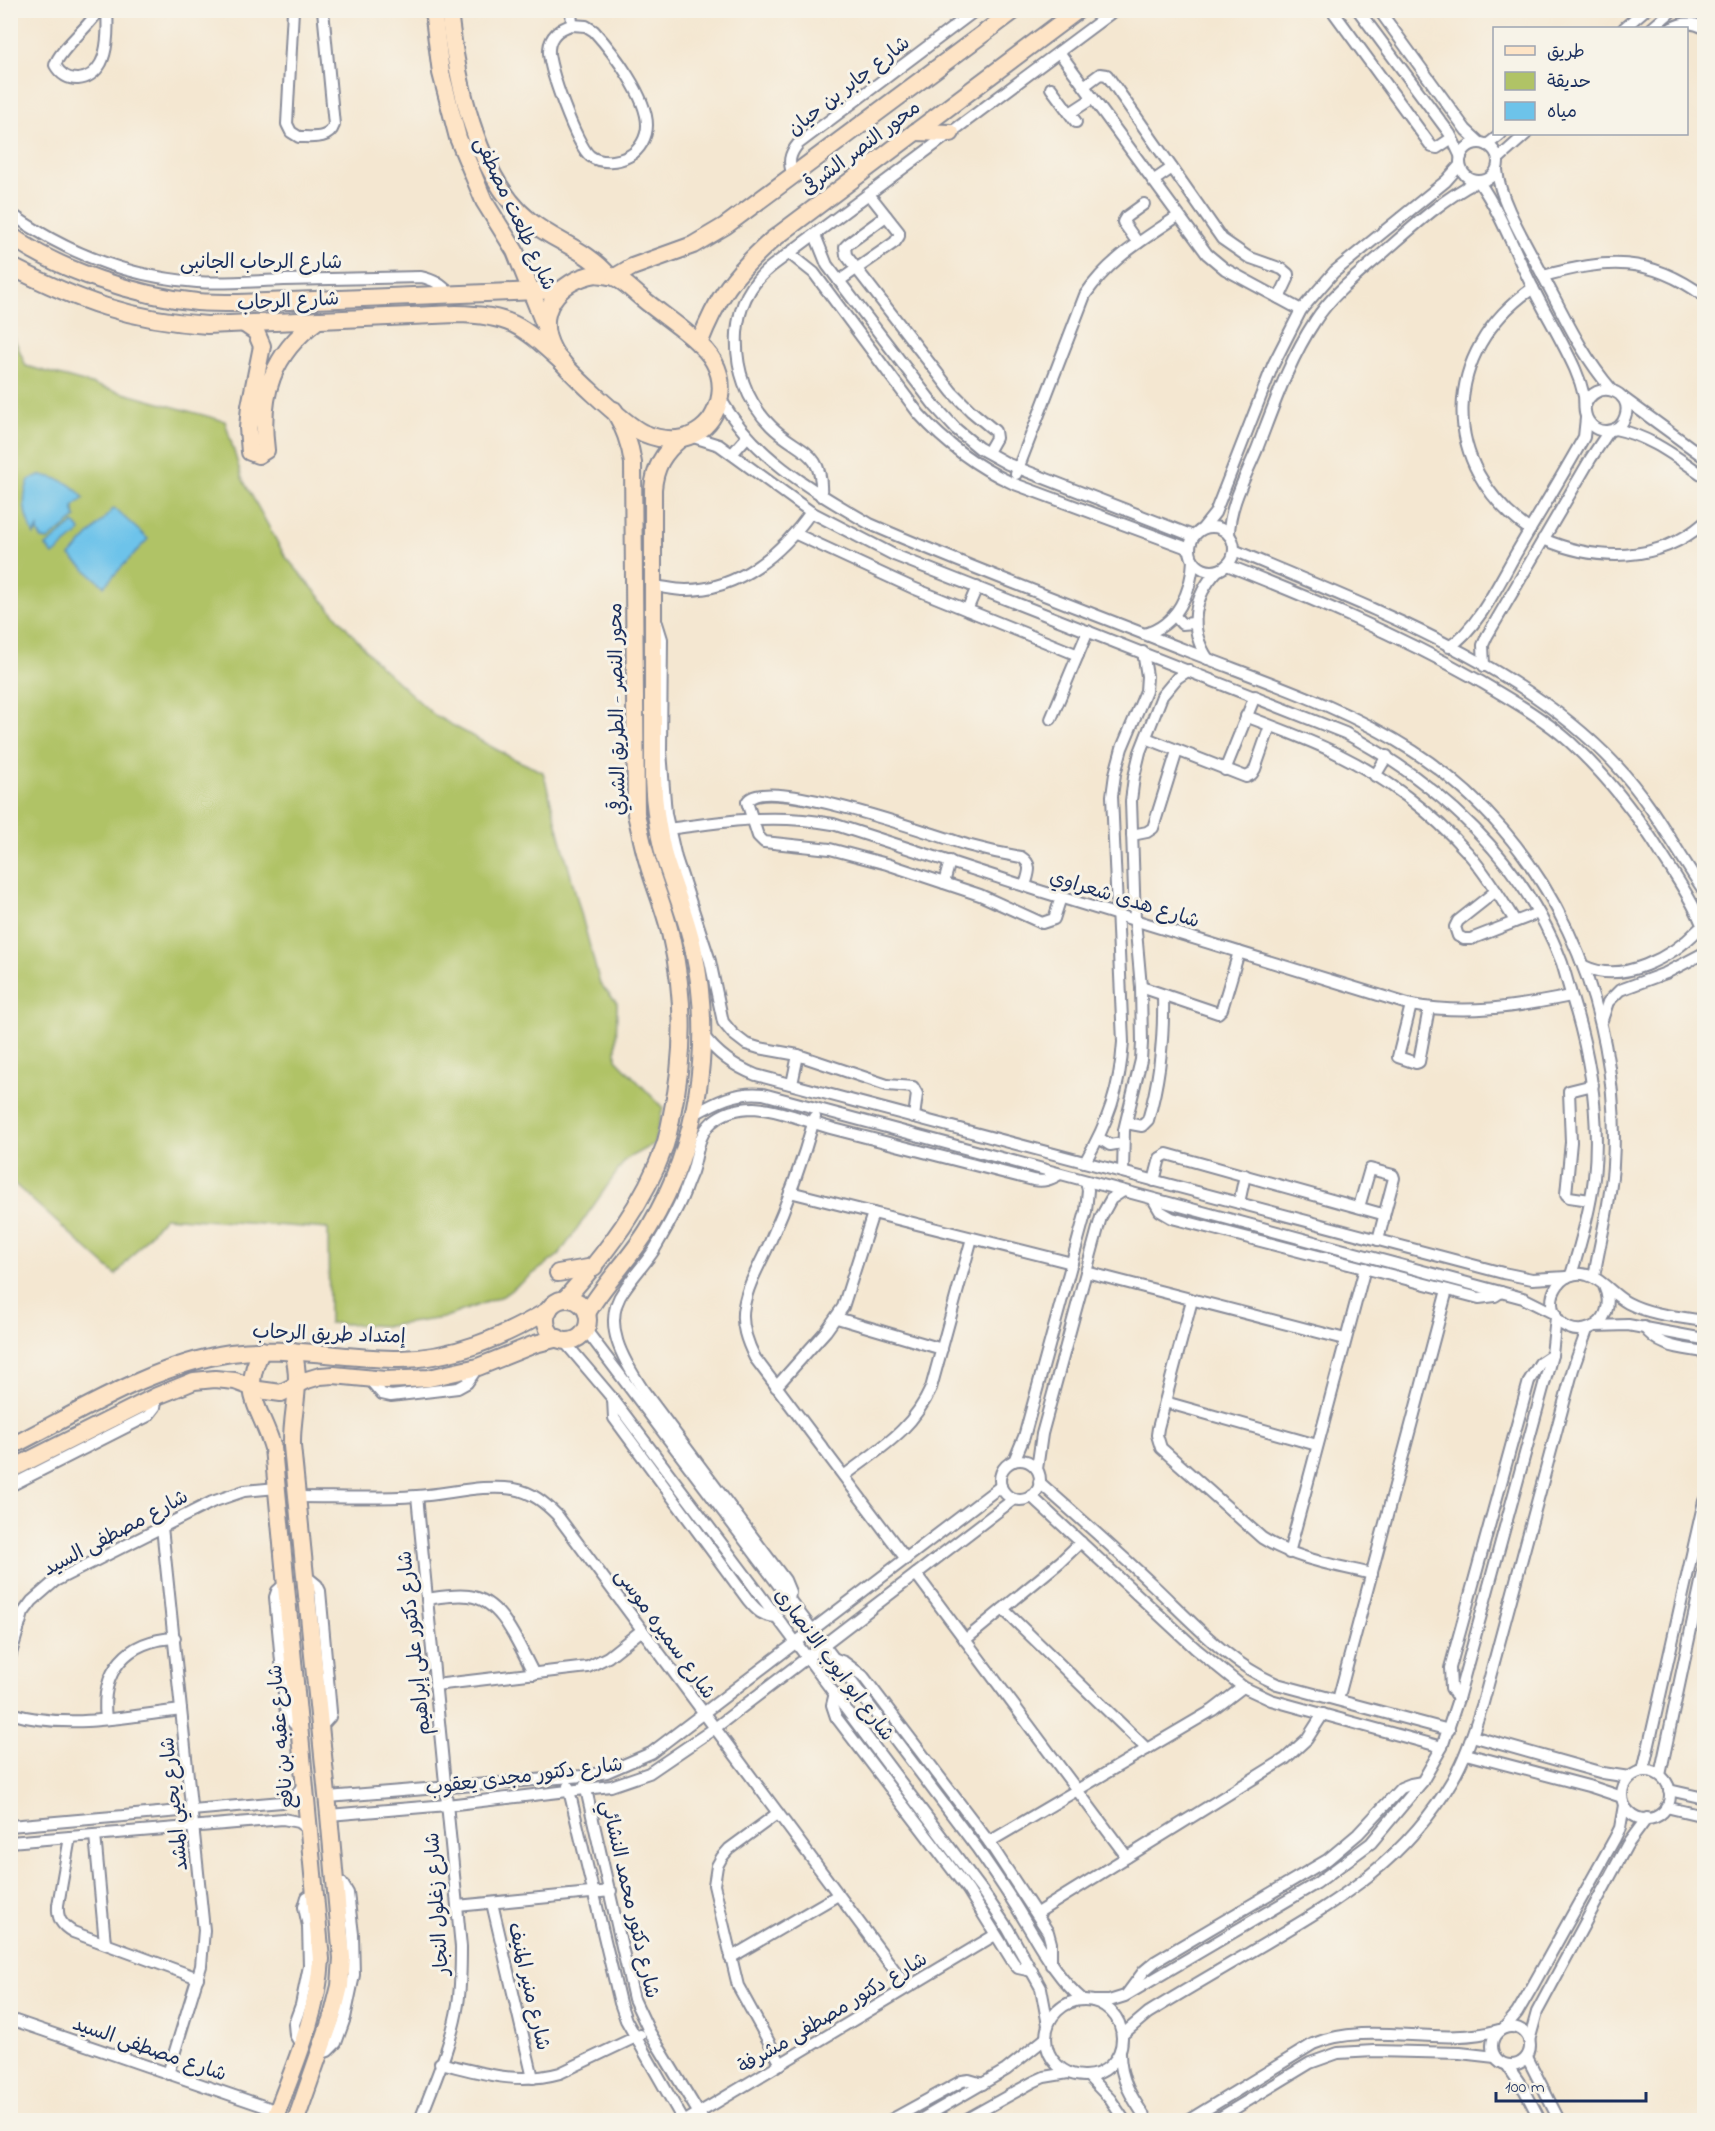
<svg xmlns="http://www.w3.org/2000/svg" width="1715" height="2131" viewBox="0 0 1715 2131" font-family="'Indie Flower','Playpen Sans Arabic',sans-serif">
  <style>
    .green { fill: #b0c366; stroke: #667962; stroke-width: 1.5 }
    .water { fill: #6dc3ea; stroke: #4479a4; stroke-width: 1.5 }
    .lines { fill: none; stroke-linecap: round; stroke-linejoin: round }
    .street-casing { stroke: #888b98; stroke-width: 14 }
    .secondary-casing { stroke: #888b98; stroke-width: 20 }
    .street { stroke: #fff; stroke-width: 10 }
    .secondary { stroke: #fee4c6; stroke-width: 16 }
    .labels { text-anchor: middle; stroke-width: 6; stroke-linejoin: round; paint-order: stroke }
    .street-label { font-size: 20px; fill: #1b2f5e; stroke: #f7f3e8 }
  </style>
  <rect width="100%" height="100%" fill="#f7f3e8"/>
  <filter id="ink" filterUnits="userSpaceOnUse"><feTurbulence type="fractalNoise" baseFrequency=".0167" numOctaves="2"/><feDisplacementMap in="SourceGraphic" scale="12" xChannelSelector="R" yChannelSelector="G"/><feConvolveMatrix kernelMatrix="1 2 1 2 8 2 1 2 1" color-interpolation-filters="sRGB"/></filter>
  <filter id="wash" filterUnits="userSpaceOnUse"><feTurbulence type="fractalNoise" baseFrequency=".008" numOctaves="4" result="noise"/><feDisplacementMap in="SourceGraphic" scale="24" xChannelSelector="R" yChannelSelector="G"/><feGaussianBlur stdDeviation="1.35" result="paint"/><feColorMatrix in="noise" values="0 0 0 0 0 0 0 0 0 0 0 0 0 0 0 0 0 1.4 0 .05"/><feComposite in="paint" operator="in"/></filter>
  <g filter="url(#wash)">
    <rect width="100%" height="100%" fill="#f4e7d1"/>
    <!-- green -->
    <polygon class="green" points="10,328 26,366 225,421 242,478 285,556 377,663 434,715 510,757 543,772 600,984 617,1003 616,1059 663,1108 654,1144 626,1159 559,1255 503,1296 443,1318 388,1326 329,1323 328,1229 164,1217 116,1275 11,1181"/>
    <!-- water -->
    <g class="water">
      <path d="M 39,475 C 60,478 70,482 84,498 L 73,507 L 76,518 L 48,540 L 42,539 L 38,533 L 38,528 L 34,535 C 24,516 21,500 29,480 Z"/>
      <polygon points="114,508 148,539 104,586 70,556"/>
      <polygon points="74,523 81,531 53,555 46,546"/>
    </g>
  </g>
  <g filter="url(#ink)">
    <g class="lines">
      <defs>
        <g id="street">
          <path d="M 99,10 C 88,28 60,49 55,65 C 66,85 90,83 101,63 C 108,49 108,26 107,10"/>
          <path d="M 293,10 L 287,124 L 291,132 L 299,137 C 312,137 329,140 334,125 L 323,10"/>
          <polyline points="571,10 572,25"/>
          <polyline points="1332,10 1432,147 1437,148 1452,138"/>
          <polyline points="1358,10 1450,134 1461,157"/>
          <polyline points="1379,10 1466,130 1480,143"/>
          <path d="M 572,25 L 586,26 L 594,31 C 613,52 647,97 647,125 C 647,137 640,150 629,156 C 618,162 601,164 590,156 C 577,146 547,65 549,49 C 550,36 560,28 572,25 Z"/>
          <polyline points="1624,28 1645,10"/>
          <polyline points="1652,28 1673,10"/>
          <path d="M 1672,28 C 1683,22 1694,22 1704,28"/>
          <polyline points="1059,52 1207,254 1225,269 1301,310"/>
          <polyline points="1084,86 1100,74 1107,75 1222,239 1248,257 1282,269 1288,274 1288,279 1279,298"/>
          <polyline points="1051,88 1076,122"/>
          <polyline points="1070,113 1093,98"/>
          <circle cx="1479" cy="162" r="19"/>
          <polyline points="1487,145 1501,134"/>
          <polyline points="1498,159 1526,134"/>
          <path d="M 1497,170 C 1500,203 1528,246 1543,276 C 1565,317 1581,354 1612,390"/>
          <path d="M 793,176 C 788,162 789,155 798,144 L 976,10"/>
          <polyline points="1153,181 1172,168"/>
          <path d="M 1479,182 C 1500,212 1514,250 1531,284 C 1545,313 1562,340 1575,369 C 1579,378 1582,387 1584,396 C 1585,404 1583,415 1589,422 C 1598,436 1620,433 1625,417 C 1635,391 1595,377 1585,406"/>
          <path d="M 10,213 C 66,253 128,277 197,282 C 225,284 255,281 284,280 C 329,279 375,278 421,277 C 434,280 441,284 450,294"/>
          <polyline points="886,216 848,244 845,247 846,255 952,392 971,411 995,431 996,438 988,452"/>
          <polyline points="815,235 827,265 934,405 956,429 979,448 1008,464 1193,536"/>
          <polyline points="1138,243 1123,222 1126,217 1144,204"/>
          <path d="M 789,253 L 814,273 L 919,414 C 946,444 975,466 1012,483 L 1190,549"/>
          <path d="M 1543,276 C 1607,259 1648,255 1704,296"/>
          <polyline points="839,281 895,242 899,236 899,232 869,194"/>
          <polyline points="1622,397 1704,457"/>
          <path d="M 720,398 C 754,458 812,490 870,524 C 973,569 1079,608 1185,650 C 1261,680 1343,706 1413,751 C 1550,839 1623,1005 1613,1165 C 1611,1201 1600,1241 1594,1277"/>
          <path d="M 1615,429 C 1650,436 1676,457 1704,476"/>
          <path d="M 690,436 L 719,445 L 811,512 L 894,555 L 1345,733 C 1439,783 1524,861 1562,963 C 1567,979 1571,995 1576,1011 C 1592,1066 1600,1121 1594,1178 C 1590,1211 1581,1243 1571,1275"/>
          <polyline points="732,454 747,437"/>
          <path d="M 1016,474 L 1085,295 C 1110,258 1142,241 1178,216"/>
          <path d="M 821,496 C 824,449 798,453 771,426 C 746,401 735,368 737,333 C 739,305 750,283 772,266 L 1115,10"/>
          <circle cx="1212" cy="549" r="22"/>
          <polyline points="1203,528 1215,513 1273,365 1301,310 1334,272 1446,181 1460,165"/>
          <path d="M 1530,530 C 1438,466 1441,351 1533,288"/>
          <polyline points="796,534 913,588 1078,655"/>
          <path d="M 1229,535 C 1229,506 1246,476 1257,449 C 1274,405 1289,360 1315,321 C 1332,294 1359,274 1382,254 C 1412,228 1441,200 1476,182"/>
          <path d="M 1543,539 C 1597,562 1658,563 1704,523"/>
          <path d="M 1234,550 C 1362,605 1519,661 1616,765 C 1651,802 1676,850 1704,891"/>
          <path d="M 1227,565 C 1313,599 1396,634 1476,679 C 1508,698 1542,717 1570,742 C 1607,776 1636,813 1662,855 C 1676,877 1691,898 1701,922"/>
          <path d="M 654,586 C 664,587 675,590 686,590 C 739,590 782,553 811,512"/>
          <polyline points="967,610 977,587"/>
          <polyline points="1174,615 1182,624 1194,623"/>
          <polyline points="657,623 662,639 661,751 666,814 676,858 710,961 723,1022 733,1034 746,1044 759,1048 798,1055 887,1085 913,1087 917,1094 914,1117"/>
          <path d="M 1144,634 C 1177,626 1192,591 1193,560"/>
          <path d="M 1449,647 C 1478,629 1501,579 1518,550 C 1540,512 1563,475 1584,437 L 1586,418"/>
          <path d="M 1208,659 C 1188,629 1193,597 1217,571"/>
          <polyline points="1484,666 1483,645 1487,636 1591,458 1609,431"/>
          <path d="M 1246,716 C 1276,728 1308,739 1336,753 C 1385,777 1432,812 1468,853 C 1486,874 1501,898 1515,921"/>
          <polyline points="1051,719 1088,631"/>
          <polyline points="1146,738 1246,777 1252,774 1255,769 1270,726"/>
          <polyline points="1225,770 1255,696"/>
          <polyline points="1375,776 1387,756"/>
          <path d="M 668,829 C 728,821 772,813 833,824 L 1040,891 L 1411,1005 C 1466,1015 1517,1007 1571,996"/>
          <polyline points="1132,835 1147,832 1153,828 1177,751"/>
          <polyline points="944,883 950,861"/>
          <path d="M 1025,886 C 1028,874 1034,865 1021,857 C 1003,854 985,850 967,845 C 938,836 762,773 747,802 L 758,836 L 764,842 L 830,849 L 887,864 L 980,895 L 1042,923 L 1054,919 L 1061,897"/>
          <polyline points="1496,891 1458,921 1455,927 1458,936 1464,939 1471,939 1538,913"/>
          <path d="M 1584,966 C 1622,985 1672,957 1699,929"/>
          <polyline points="1141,987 1218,1013 1222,1009 1239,952"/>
          <polyline points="1411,1005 1398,1057 1416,1063 1419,1062 1429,1008"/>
          <polyline points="1602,1020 1608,1002 1620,990 1666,973 1704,953"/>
          <path d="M 703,1035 C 717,1054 733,1066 756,1075 L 1503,1273 L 1532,1279 L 1567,1277"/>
          <polyline points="792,1084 798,1055"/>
          <path d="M 693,1115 C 716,1102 736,1091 763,1094 L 1523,1298 L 1555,1314"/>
          <path d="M 815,1117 C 803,1159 788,1202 770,1242 C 761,1263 748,1283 744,1306 C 740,1324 747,1342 755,1358 L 906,1559"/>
          <path d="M 1126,1123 L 1142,1126 L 1148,1120 C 1160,1079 1164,1038 1163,995"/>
          <polyline points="1099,1138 1110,1145 1122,1143"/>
          <path d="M 1085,1162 C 1108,1122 1120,1089 1123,1042 L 1112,796 L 1115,774 L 1122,748 L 1146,691 L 1147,676 L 1143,652"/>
          <polyline points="1123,1172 1124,1130 1141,1060 1142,1043 1141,987 1135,920 1131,801 1134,777 1140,752 1162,696 1177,678 1189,670"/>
          <polyline points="1154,1181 1160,1158 1167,1154 1382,1214 1384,1217 1378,1240"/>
          <polyline points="790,1192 1072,1263"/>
          <polyline points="1153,1199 1160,1211 1172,1218 1479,1298 1495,1296 1501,1292"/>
          <polyline points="1590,1200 1569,1197 1566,1194 1571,1142 1569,1091 1593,1085"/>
          <polyline points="1239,1203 1245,1175"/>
          <polyline points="1359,1207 1370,1169 1393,1175 1394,1178 1384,1216"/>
          <polyline points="1086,1272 1345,1339"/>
          <path d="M 1604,1286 C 1623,1328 1565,1348 1553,1310 C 1551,1303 1552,1294 1556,1288 C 1562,1277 1575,1271 1587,1275 C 1601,1278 1614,1296 1628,1303 C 1651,1315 1680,1317 1704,1321"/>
          <path d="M 1192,1300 L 1158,1428 L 1157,1435 L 1161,1448 L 1262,1538 C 1295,1559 1334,1565 1372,1574"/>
          <polyline points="837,1318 942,1349"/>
          <polyline points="1595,1326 1628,1325 1704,1339"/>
          <path d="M 1644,1327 C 1659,1348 1682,1348 1704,1352"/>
          <path d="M 586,1330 L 977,1848 C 993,1871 1009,1894 1023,1918 C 1041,1947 1056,1977 1083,2000"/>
          <polyline points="563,1340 613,1399 981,1889 1008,1929 1041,1988 1048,2025"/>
          <polyline points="369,1379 382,1394 391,1396 458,1388 467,1383 478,1367"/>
          <polyline points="776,1387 826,1331 843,1307 873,1213"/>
          <path d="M 613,1399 L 614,1418 L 748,1600 C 757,1611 762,1616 777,1617"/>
          <polyline points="1165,1402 1317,1445"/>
          <circle cx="1020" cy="1480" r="20"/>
          <polyline points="1014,1461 1024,1437 1086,1211 1088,1190 1086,1181"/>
          <polyline points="1037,1469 1042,1434 1101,1217 1111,1199 1123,1191"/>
          <path d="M 844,1476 C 880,1448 912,1431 931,1388 L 972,1238"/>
          <path d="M 1039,1482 C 1077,1516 1115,1549 1152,1584 C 1190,1620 1228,1663 1277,1684 L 1449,1730"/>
          <polyline points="10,1486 148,1416 155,1407 157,1396"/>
          <path d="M 417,1496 L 461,1947 C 461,1966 461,1985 458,2004 C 452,2043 434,2083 420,2120"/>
          <polyline points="1031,1496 1196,1649 1243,1687 1271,1700 1442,1747"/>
          <path d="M 297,1497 C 337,1497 378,1499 417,1496 C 449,1494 483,1484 514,1489 C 532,1492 545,1503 557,1515 L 907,1987"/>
          <polyline points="162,1527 204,1930 201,1966 168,2074"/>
          <polyline points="1289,1553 1365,1268"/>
          <polyline points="916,1574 1127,1857"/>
          <polyline points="306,1576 317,1585 320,1591 331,1712 330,1717 320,1728"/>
          <polyline points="287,1582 277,1591 275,1597 286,1715 294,1724 300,1724"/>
          <path d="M 427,1599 C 440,1597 455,1594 469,1596 C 503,1600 519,1647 534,1674"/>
          <path d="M 789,1600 L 790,1592 L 785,1580 L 643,1390 C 624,1361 600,1323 624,1290 C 633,1276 645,1264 654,1250 C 665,1231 676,1213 684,1193 C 686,1186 689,1179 692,1172 C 698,1154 697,1136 712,1122 C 724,1112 739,1108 754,1108 C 781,1110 808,1122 834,1129 C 900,1146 966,1163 1033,1180 C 1044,1182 1050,1180 1060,1174"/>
          <polyline points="1003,1609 1147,1749"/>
          <polyline points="965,1640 1060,1562 1081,1542"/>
          <polyline points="10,1657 23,1613 32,1601 55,1581 212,1502 244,1491 277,1488"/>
          <polyline points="833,1658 844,1662 863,1676 989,1842 1048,1932 1051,1943 1051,1965"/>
          <polyline points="435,1685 588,1667 608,1657 642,1630"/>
          <polyline points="835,1693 832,1705 836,1717 968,1890 1013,1962 1018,1968 1032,1971"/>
          <polyline points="1458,1699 1451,1688 1450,1668 1529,1381 1540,1363 1552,1355"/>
          <polyline points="1338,1700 1447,1290"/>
          <path d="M 10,1713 C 66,1730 124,1717 181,1710"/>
          <path d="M 106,1719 C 100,1671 127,1640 175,1638"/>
          <polyline points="1472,1736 1603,1773 1629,1777"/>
          <polyline points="1466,1754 1592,1787 1622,1797"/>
          <polyline points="1643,1771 1704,1501"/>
          <circle cx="1646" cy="1795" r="24"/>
          <polyline points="1660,1775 1704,1568"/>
          <polyline points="585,1785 634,1999 649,2031 703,2120"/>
          <polyline points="568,1786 620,2003 626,2020 683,2120"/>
          <polyline points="1669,1790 1704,1798"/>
          <polyline points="328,1797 583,1776 607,1772 651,1753 1001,1486"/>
          <polyline points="1666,1807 1704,1816"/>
          <polyline points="778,1813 729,1849 722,1857 717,1866 714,1885 738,1986 781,2064"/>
          <polyline points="329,1815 447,1805 611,1786 649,1773 715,1728 1014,1499"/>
          <polyline points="10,1826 282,1802 296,1795 305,1782"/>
          <polyline points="95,1835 105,1943"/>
          <path d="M 70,1837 L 58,1905 C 57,1918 61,1925 73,1932 L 198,1978"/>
          <polyline points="10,1842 283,1819 298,1822 310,1831"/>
          <polyline points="989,1842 1213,1710 1243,1687"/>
          <polyline points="492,1903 533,2078"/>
          <polyline points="457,1906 611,1891"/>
          <polyline points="1037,1913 1285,1759 1307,1739 1323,1714"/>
          <polyline points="730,1958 838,1895"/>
          <polyline points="1127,1994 1144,1971 1156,1961 1327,1860 1358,1834 1401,1788 1411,1784 1422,1782"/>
          <circle cx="1084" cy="2038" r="38"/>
          <polyline points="1093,2001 1109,2001 1125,1996 1317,1883 1371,1843 1422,1782 1442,1747 1458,1699 1552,1355 1556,1317"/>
          <polyline points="10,2019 278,2111"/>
          <circle cx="1511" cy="2046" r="19"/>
          <polyline points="1504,2028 1517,2013 1531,1989 1615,1838 1620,1828 1624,1805"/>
          <path d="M 1122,2035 L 1148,2013 C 1187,1989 1227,1966 1266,1943 C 1342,1898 1407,1859 1453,1779 C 1467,1755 1474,1729 1483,1703 L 1573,1369 L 1587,1330"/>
          <polyline points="1529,2041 1537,2012 1627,1845 1647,1818"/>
          <polyline points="301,2045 295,2035 294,2024 301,2005 309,1966 308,1926 304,1907 307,1897 316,1893"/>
          <path d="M 1120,2053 C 1120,2080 1132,2098 1147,2120"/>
          <polyline points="319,2054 328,2051 336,2043 345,2018 354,1975 353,1934 348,1893 342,1883 335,1881"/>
          <polyline points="1527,2057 1559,2120"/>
          <path d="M 440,2063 C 482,2073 517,2085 560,2073 L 640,2035"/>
          <polyline points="1507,2065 1525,2091 1540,2120"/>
          <polyline points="1088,2076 1110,2099 1124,2120"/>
          <polyline points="687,2120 995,1935"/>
          <polyline points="891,2120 962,2081 969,2080 983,2084"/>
          <polyline points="920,2120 1006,2070 1046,2038"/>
          <polyline points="965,2120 1033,2082 1044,2077 1068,2073"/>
          <path d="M 1189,2120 L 1313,2044 C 1371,2020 1439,2048 1499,2030"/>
          <polyline points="1216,2120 1310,2063 1338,2053 1374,2051 1460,2053 1495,2057"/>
        </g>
        <g id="secondary">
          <polyline points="433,10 441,73 458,138 484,201 515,251 545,326"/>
          <path d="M 449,10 C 456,76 476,178 530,221 C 555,242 588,250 609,276"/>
          <polyline points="915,132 951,133"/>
          <path d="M 10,235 C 58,271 139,296 197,302 C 211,303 225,303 239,303 L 561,290"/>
          <path d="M 10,266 C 79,301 130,320 207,325 L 456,314 C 512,315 522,326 563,363"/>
          <path d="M 596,274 C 602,275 608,275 614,277 C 624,281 634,292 643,299 C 662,315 703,341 714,362 C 723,378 723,397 714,414 C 708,426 696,435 683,438 C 670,441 655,438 643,433 C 626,425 561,366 553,350 C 533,313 558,280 596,274 Z"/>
          <polyline points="615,277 632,267 693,245 725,226 1015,10"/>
          <path d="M 243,323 L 256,332 L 262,346 L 250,406 L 248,428 L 250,452 L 258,455 L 266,450 C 259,395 272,354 318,320"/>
          <path d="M 699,344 C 717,297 734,274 772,240 L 1078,10"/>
          <polyline points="558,1273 594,1267"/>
          <path d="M 566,1298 C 606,1253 644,1204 665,1145 C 668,1136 670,1124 672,1114 C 685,1055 685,996 671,937 C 666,912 655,888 648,863 C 643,847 640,830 636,814 L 633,463 C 630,443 624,427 614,410"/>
          <circle cx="567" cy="1320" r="21"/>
          <path d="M 587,1313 C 605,1282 631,1258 649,1228 C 699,1144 714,1042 693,947 C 686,915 673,886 664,856 C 658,831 654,805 653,779 L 653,489 C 655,467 663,453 680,439"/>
          <path d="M 262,1350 C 239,1394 261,1407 273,1448 L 321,1959 C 318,2014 293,2069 274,2120"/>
          <path d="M 293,1351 C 303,1387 291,1411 292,1446 L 329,1815 L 342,1958 L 340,1986 L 333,2014 L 296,2120"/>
          <path d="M 10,1447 C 79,1412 155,1364 231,1353 C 266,1348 301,1352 336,1355 C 357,1357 378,1359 399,1359 C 453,1359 503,1337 549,1310"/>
          <polyline points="10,1470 157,1396 194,1381 215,1379 235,1381 259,1390 281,1393 307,1380 320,1376 334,1375 385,1380 429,1378 478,1367 535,1344 558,1338"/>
        </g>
      </defs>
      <!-- street casing -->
      <use href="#street" class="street-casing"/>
      <!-- secondary casing -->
      <use href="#secondary" class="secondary-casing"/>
      <!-- street -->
      <use href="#street" class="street"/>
      <!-- secondary -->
      <use href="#secondary" class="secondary"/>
    </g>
  </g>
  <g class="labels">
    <!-- street labels -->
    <g class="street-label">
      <text transform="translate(848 85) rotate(-38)" y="7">شارع جابر بن حيان</text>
      <text transform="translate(860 147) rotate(-37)" y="7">محور النصر الشرقى</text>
      <text transform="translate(516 213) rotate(65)" y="7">شارع طلعت مصطفى</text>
      <text x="261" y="268">شارع الرحاب الجانبى</text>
      <text transform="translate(288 300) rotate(-3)" y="7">شارع الرحاب</text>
      <text transform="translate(616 709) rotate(-91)" y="7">محور النصر - الطريق الشرقي</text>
      <text transform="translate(1125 898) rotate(17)" y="7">شارع هدى شعراوي</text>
      <text transform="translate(329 1333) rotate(2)" y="7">إمتداد طريق الرحاب</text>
      <text transform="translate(115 1532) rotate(-28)" y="7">شارع مصطفى السيد</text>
      <text transform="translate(666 1633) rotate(54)" y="7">شارع سميره موسى</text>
      <text transform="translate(413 1643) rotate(-96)" y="7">شارع دكتور على إبراهيم</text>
      <text transform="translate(835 1664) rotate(53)" y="7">شارع ابو ايوب الانصارى</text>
      <text transform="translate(280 1737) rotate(-95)" y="7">شارع عقبه بن نافع</text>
      <text transform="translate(524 1775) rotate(-7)" y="7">شارع دكتور مجدى يعقوب</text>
      <text transform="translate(173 1804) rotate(-96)" y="7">شارع يحيي المشد</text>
      <text transform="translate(631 1899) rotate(77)" y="7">شارع دكتور محمد النشائي</text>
      <text transform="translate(436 1904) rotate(-94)" y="7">شارع زغلول النجار</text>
      <text transform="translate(530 1986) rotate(77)" y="7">شارع منير المنيف</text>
      <text transform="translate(832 2012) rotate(-31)" y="7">شارع دكتور مصطفى مشرفة</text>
      <text transform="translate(150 2048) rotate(19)" y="7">شارع مصطفى السيد</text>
    </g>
  </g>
  <!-- margin -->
  <rect width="1715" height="2131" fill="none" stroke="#f7f3e8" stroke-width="36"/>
  <!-- legend -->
  <rect x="1493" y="27" width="195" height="108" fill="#f7f3e8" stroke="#9fa5b1" stroke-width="1.5"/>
  <rect x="1505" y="46" width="30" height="9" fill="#fee4c6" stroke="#9fa5b1" stroke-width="1.5"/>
  <text x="1547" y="57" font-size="18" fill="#1b2f5e">طريق</text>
  <rect x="1505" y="72" width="30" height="18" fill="#b0c366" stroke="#9fa5b1" stroke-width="1.5"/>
  <text x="1547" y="87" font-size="18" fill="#1b2f5e">حديقة</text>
  <rect x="1505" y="102" width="30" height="18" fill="#6dc3ea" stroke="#9fa5b1" stroke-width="1.5"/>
  <text x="1547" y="117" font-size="18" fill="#1b2f5e">مياه</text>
  <!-- scale -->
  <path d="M1496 2092v9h150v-9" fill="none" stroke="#1b2f5e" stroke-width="3"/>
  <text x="1505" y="2092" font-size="18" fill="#1b2f5e" stroke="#f7f3e8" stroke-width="4.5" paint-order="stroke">100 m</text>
</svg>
